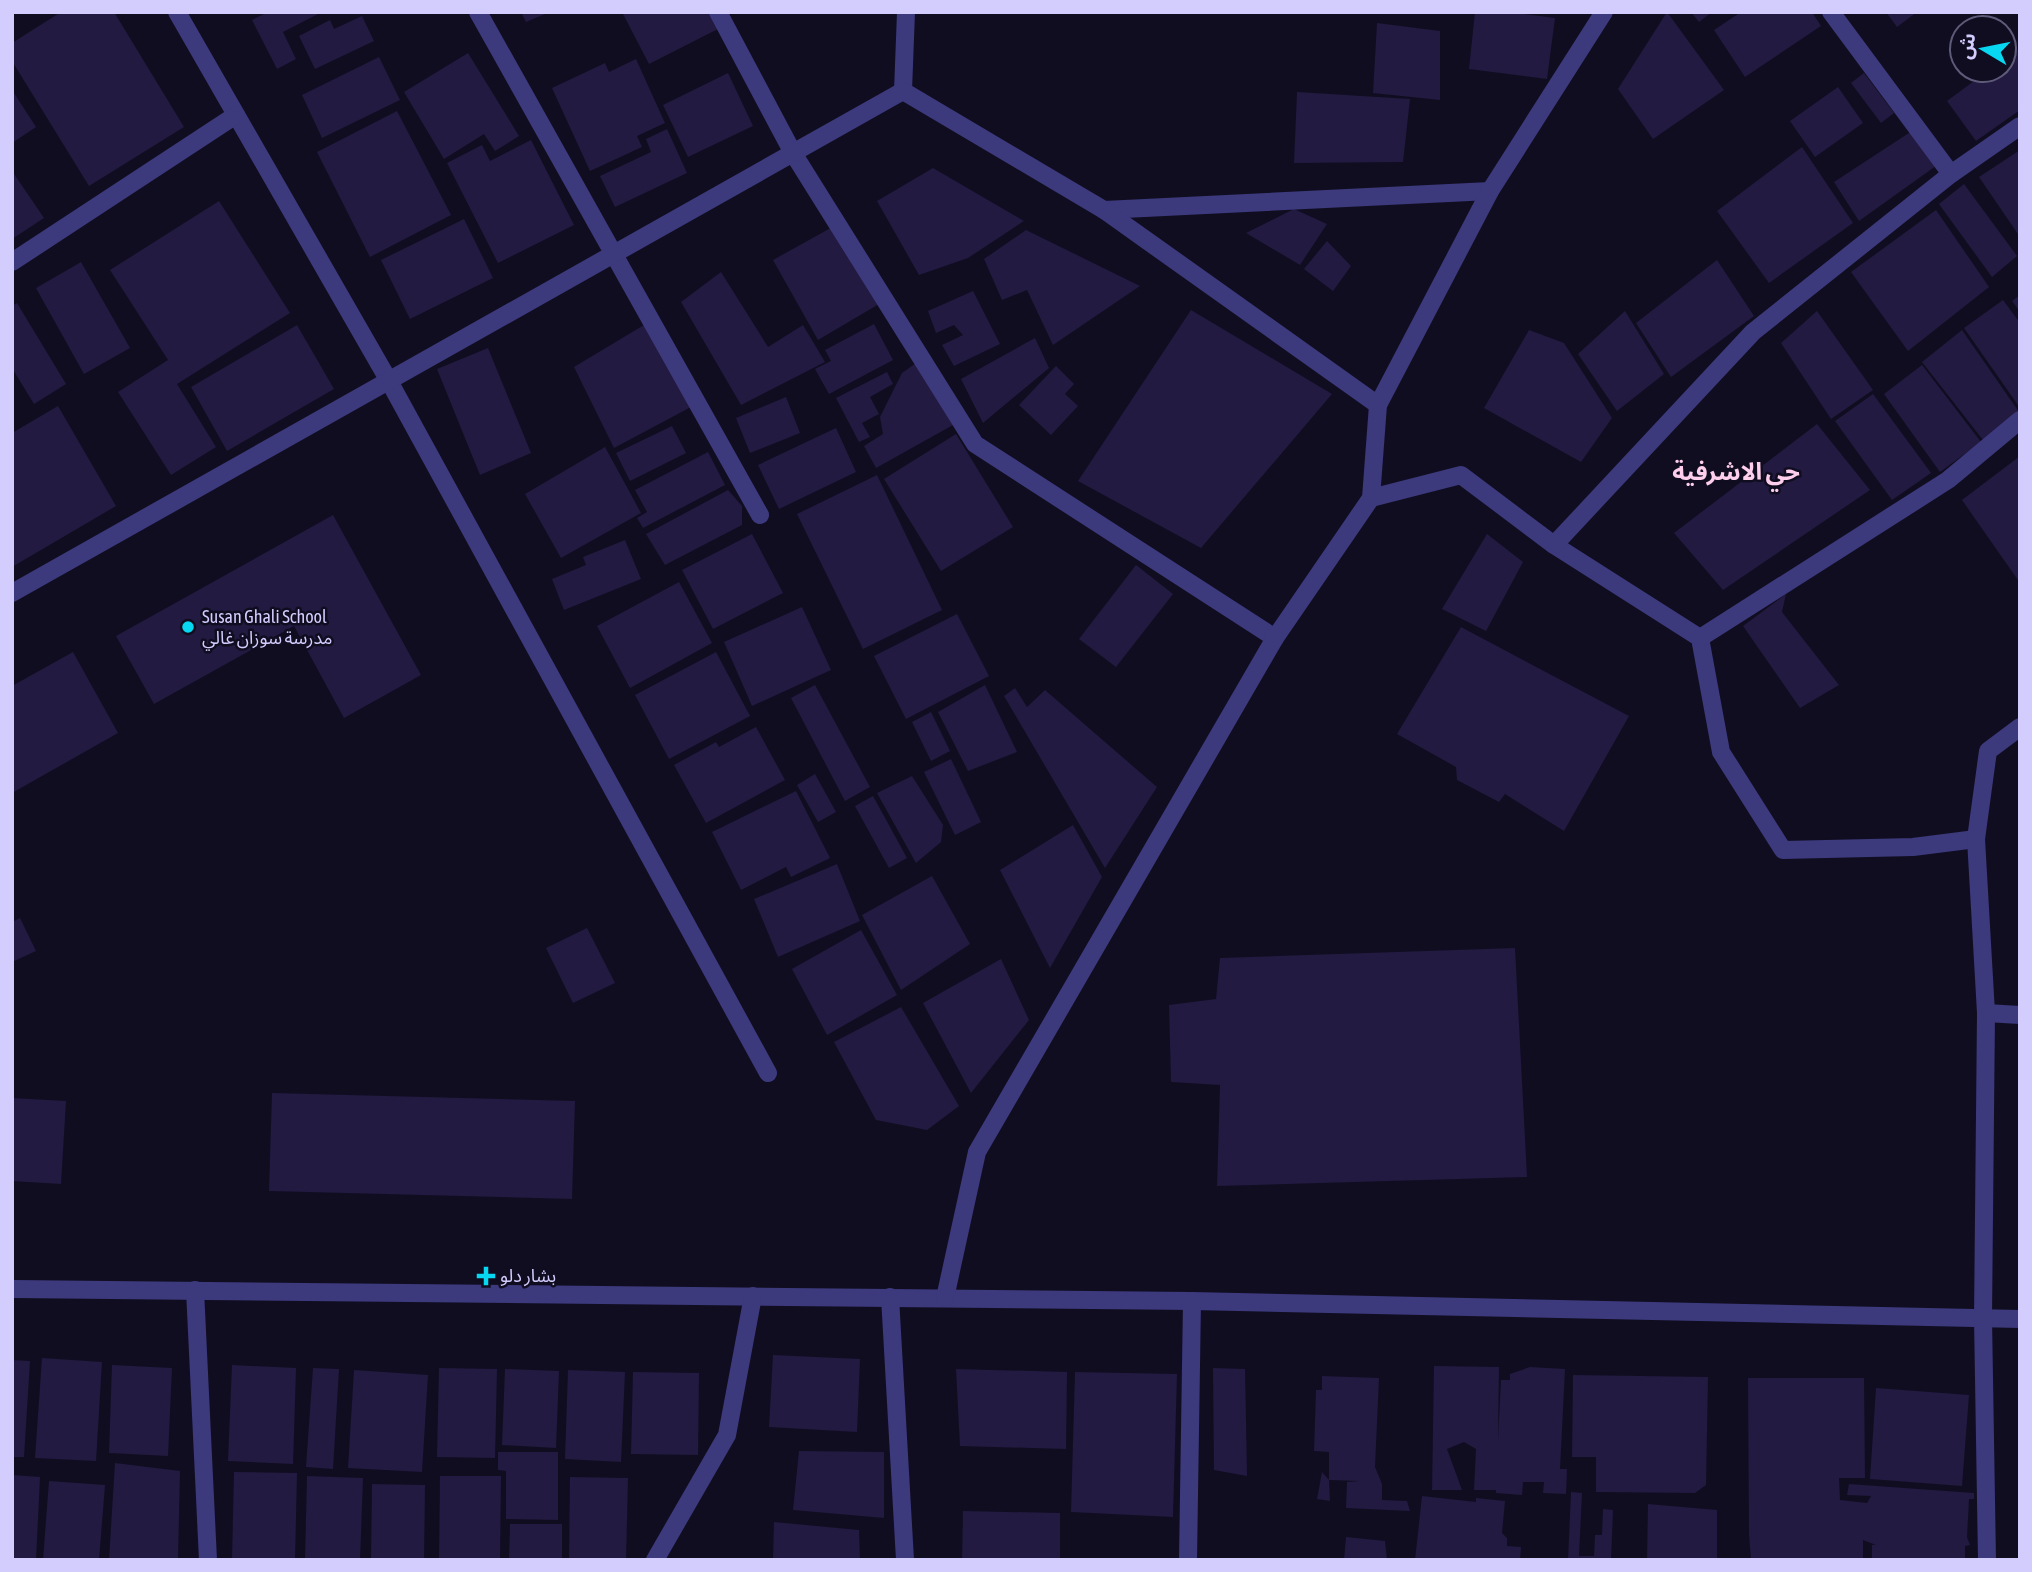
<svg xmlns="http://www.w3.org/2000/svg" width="2032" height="1572" viewBox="0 0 2032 1572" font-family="'Asap Condensed','Noto Sans Arabic',sans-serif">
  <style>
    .building { fill: #221a40 }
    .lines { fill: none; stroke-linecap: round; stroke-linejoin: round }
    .street { stroke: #3c397d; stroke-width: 18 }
    .poi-dot { fill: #07d7f0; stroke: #100d20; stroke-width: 2.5 }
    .labels { text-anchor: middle; stroke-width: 5; stroke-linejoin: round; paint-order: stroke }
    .poi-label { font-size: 18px; fill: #d3cdfe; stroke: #100d20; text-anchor: start }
    .district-label { font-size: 24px; font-weight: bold; fill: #fecfec; stroke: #100d20 }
  </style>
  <rect width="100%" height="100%" fill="#100d20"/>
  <!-- building -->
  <g class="building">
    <polygon points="61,12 114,12 184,127 89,186 12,61 12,43"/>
    <polygon points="268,12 322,12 283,32 296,59 277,69 252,20"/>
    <polygon points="521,12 550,12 526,22"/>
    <polygon points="622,12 709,12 718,29 649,64"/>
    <polygon points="1475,12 1509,12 1555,18 1547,79 1469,69"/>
    <polygon points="1667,12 1724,90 1653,139 1618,89"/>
    <polygon points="1691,12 1712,12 1699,22"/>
    <polygon points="1741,12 1812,12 1821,26 1745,77 1714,30"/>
    <polygon points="1886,12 1917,12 1897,27"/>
    <polygon points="362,16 374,41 315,69 299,36 330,20 334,29"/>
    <polygon points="1377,23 1440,31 1440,100 1373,93"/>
    <polygon points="2020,48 2020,110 1976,141 1947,101 1989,70 2004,70 2004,59"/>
    <polygon points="468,53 519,136 495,151 484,134 444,159 404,92"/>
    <polygon points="379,57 400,100 322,138 302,95"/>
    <polygon points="636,59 665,123 637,136 642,147 590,171 552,88 605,63 609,72"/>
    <polygon points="728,73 753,126 688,157 663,105"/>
    <polygon points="1864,73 1894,113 1881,123 1851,83"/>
    <polygon points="1838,87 1863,123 1815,157 1790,121"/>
    <polygon points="12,90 36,127 12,143"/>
    <polygon points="1297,92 1410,99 1403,162 1294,163"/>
    <polygon points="397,111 451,215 370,257 317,152"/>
    <polygon points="667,129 687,173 615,207 600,176 651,152 646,139"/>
    <polygon points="1915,129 1940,163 1859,221 1834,182"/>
    <polygon points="531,140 574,225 498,263 447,163 482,145 490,161"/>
    <polygon points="1802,147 1853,223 1769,283 1717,211"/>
    <polygon points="2020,150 2020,237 1979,177"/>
    <polygon points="933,168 1024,221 968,258 919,275 877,201"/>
    <polygon points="12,171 44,218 12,239"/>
    <polygon points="1964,184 2017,256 1992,277 1939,204"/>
    <polygon points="219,201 290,313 177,384 216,447 171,475 118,392 168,360 110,270"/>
    <polygon points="1294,209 1327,224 1300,265 1246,233"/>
    <polygon points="1936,210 1989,287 1908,351 1851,272"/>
    <polygon points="464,219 493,278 410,319 381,260"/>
    <polygon points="836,225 879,304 818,340 773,260"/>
    <polygon points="1026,230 1140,286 1053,345 1027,290 1002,300 984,259"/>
    <polygon points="1327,241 1351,266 1333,291 1304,269"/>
    <polygon points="1717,260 1754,316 1671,377 1636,323"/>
    <polygon points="81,262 130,348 84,374 36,288"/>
    <polygon points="721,272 768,347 803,325 825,362 741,405 681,302"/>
    <polygon points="973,291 1000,344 954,366 942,345 963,335 954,325 936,333 928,311"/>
    <polygon points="2020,295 2020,312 2012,301"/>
    <polygon points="2003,300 2020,323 2020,408 1964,328"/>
    <polygon points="17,303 66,384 34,404 12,368 12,306"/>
    <polygon points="1191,310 1332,394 1201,548 1078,481"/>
    <polygon points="1625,311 1664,374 1617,411 1578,354"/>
    <polygon points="1817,311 1873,390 1831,419 1781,343"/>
    <polygon points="874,324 893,360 829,394 815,369 831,361 825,350"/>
    <polygon points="297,325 334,389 227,451 191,387"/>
    <polygon points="644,325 691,407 614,448 574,367"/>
    <polygon points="1529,330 1564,343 1612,418 1581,462 1484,408"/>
    <polygon points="1962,330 2019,412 1983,440 1922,362"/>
    <polygon points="1035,338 1049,368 983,423 961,379"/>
    <polygon points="488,348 531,453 480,475 437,369"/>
    <polygon points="916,363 953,425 876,468 864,446 883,434 880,417 902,373"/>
    <polygon points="1922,365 1981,442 1940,472 1884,394"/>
    <polygon points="1056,366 1074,384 1065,394 1078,406 1051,435 1019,405"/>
    <polygon points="887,372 893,384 870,397 879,414 862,423 870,437 859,442 836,398"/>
    <polygon points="1873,394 1931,473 1892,500 1835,421"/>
    <polygon points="786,397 800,433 750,453 736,418"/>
    <polygon points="58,406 116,506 12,567 12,433"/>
    <polygon points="1817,424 1870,490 1723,590 1674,533"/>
    <polygon points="672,426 686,453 630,481 616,453"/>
    <polygon points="836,428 856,472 779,509 758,465"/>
    <polygon points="956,434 1013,527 941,571 884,479"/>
    <polygon points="605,447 641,513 561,558 525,494"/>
    <polygon points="708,452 725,485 643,528 637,518 647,512 635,490"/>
    <polygon points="2020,456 2020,583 1962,500"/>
    <polygon points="877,475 942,610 863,649 797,514"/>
    <polygon points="728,490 742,506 742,525 665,565 646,534"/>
    <polygon points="333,515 421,675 344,718 294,626 154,704 116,636"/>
    <polygon points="752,534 783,593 713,629 682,570"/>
    <polygon points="1487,534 1523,562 1486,631 1442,609"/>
    <polygon points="625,540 641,579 564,610 552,579 586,565 583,557"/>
    <polygon points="1136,565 1173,594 1116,667 1079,639"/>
    <polygon points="679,582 712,643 630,688 597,626"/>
    <polygon points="1786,594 1782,612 1839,685 1800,708 1743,626"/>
    <polygon points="802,607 831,670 752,706 724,642"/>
    <polygon points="957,614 989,676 906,719 874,656"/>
    <polygon points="1461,627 1629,716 1564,831 1505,794 1499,802 1457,780 1456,767 1397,734"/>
    <polygon points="73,652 118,733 12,793 12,686"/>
    <polygon points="716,652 750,716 669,759 635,695"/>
    <polygon points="815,685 870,787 845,801 791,698"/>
    <polygon points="985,685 1017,752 968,771 938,712"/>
    <polygon points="1015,688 1027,707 1045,690 1157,787 1105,868 1004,696"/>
    <polygon points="931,712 950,751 931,761 912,722"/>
    <polygon points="756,727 785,780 706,823 674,765 716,742 719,747"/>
    <polygon points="951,759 981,822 955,835 924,772"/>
    <polygon points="815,774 836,812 818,822 797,785"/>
    <polygon points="912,776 943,825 941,842 916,863 877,793"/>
    <polygon points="796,791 830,858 791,877 786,867 741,890 712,832"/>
    <polygon points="873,796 907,858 889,868 855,806"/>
    <polygon points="1073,825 1102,877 1050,968 1000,870"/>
    <polygon points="837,864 860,921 778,957 754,899"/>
    <polygon points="932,876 970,944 901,990 862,915"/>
    <polygon points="20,918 36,951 12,962 12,922"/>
    <polygon points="587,928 615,983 573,1003 546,948"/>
    <polygon points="861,930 897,995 827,1035 792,969"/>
    <polygon points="1515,948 1527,1177 1217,1186 1220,1085 1171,1082 1169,1005 1216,999 1220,958"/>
    <polygon points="1001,959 1029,1020 971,1093 923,1003"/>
    <polygon points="901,1007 959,1106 927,1130 876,1120 834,1042"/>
    <polygon points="272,1093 575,1101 572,1199 269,1191"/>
    <polygon points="12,1098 66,1101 61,1184 12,1181"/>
    <polygon points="773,1355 860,1359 857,1432 769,1427"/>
    <polygon points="42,1358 102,1362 96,1461 35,1458"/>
    <polygon points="12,1360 30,1361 24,1457 12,1457"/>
    <polygon points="112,1365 172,1368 168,1456 109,1453"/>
    <polygon points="232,1365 296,1368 293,1464 228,1461"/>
    <polygon points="1434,1366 1499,1367 1498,1440 1501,1380 1510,1380 1510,1374 1530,1367 1565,1369 1560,1469 1567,1469 1566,1494 1543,1493 1544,1482 1523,1482 1522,1495 1496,1493 1496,1490 1474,1490 1476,1449 1464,1442 1447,1449 1462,1490 1432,1490"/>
    <polygon points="313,1368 339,1369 333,1469 306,1467"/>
    <polygon points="439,1368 497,1369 495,1458 437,1457"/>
    <polygon points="1213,1368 1245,1369 1247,1476 1214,1470"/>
    <polygon points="505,1369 559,1371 556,1448 502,1445"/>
    <polygon points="956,1369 1067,1372 1066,1449 960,1446"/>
    <polygon points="354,1370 428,1375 422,1472 348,1468"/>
    <polygon points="568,1370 625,1372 621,1462 565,1459"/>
    <polygon points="633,1372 699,1373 698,1455 631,1454"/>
    <polygon points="1075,1372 1177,1374 1173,1517 1071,1512"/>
    <polygon points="1573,1375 1708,1377 1706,1485 1695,1493 1596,1492 1596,1457 1572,1457"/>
    <polygon points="1322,1376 1379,1378 1375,1467 1382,1484 1382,1500 1407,1501 1410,1511 1346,1508 1347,1482 1359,1481 1329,1480 1329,1452 1314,1451 1316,1390 1322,1390"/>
    <polygon points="1748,1378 1864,1378 1865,1478 1839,1478 1840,1500 1867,1503 1871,1496 1847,1495 1849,1484 1974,1493 1974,1499 1969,1499 1967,1537 1970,1545 1965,1546 1965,1560 1872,1560 1872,1545 1876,1545 1863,1540 1863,1560 1751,1560 1749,1535"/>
    <polygon points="1876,1388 1969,1395 1962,1486 1870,1479"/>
    <polygon points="799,1451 884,1452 884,1518 793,1510"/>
    <polygon points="498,1452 558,1452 558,1520 506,1519 506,1471 498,1470"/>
    <polygon points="115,1463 180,1471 178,1560 109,1560"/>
    <polygon points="234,1472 297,1473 295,1560 232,1560"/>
    <polygon points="1322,1472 1329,1480 1330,1501 1317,1499"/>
    <polygon points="12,1475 40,1477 36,1560 12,1560"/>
    <polygon points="307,1476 363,1478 360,1560 305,1560"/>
    <polygon points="440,1476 501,1476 500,1560 439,1560"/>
    <polygon points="570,1477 628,1478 626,1560 569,1560"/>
    <polygon points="49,1481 105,1485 99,1560 43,1560"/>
    <polygon points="372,1484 425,1485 424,1560 371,1560"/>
    <polygon points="1571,1492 1582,1493 1579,1556 1594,1556 1595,1535 1602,1535 1603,1509 1613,1510 1611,1560 1568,1560"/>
    <polygon points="1422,1496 1476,1502 1476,1498 1505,1501 1502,1533 1507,1538 1507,1546 1521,1547 1520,1560 1415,1560"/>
    <polygon points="1648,1504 1717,1510 1717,1560 1647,1560"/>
    <polygon points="963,1511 1060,1513 1060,1560 962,1560"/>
    <polygon points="774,1522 859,1530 860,1560 773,1560"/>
    <polygon points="510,1524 562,1524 562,1560 509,1560"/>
    <polygon points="1346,1537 1385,1541 1387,1560 1344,1560"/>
  </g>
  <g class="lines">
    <!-- street -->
    <g class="street">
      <polyline points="177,12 389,381 768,1073"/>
      <polyline points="478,12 760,515"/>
      <polyline points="718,12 793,153 975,444 1275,638"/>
      <polyline points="1831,12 1951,174"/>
      <polyline points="903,91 906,12"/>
      <polyline points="1104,210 1490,191"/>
      <polyline points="12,262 236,115"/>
      <polyline points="1371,498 1461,475 1554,545 1700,638 1721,752 1783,850 1913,847 1976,839"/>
      <polyline points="1554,545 1753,332 1951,174 2020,126"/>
      <polyline points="12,593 903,91 1104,210 1378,405"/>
      <polyline points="1700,638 1948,480 2020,420"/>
      <polyline points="1986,1013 2020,1015"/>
      <polyline points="12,1289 1192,1301 2020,1319"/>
      <polyline points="195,1290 208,1560"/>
      <polyline points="890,1297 905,1560"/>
      <polyline points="945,1298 977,1152 1275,638 1371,498 1378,405 1490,191 1604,12"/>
      <polyline points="655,1560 727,1435 753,1296"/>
      <polyline points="1188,1560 1192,1301"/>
      <polyline points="1987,1560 1983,1318 1986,1013 1976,839 1988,751 2020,727"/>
    </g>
  </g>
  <!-- markers -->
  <g class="poi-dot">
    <circle cx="188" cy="627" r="7"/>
    <path d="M482.5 1265.5h7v7h7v7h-7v7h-7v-7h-7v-7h7z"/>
  </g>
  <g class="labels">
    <!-- poi labels -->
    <g class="poi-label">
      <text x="202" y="623">Susan Ghali School<tspan x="202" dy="21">مدرسة سوزان غالي</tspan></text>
      <text x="500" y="1282">بشار دلو</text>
    </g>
    <!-- district labels -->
    <g class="district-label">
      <text x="1736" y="480">حي الاشرفية</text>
    </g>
  </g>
  <!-- border -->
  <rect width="2032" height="1572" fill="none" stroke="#d3cdfe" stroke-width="28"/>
  <!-- north arrow -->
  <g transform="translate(1983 49) rotate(280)"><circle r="33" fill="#100d20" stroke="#5e5a79" stroke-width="2"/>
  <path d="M0-5L12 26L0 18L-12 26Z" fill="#07d7f0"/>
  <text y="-10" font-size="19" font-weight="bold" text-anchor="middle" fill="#d3cdfe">ش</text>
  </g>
</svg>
